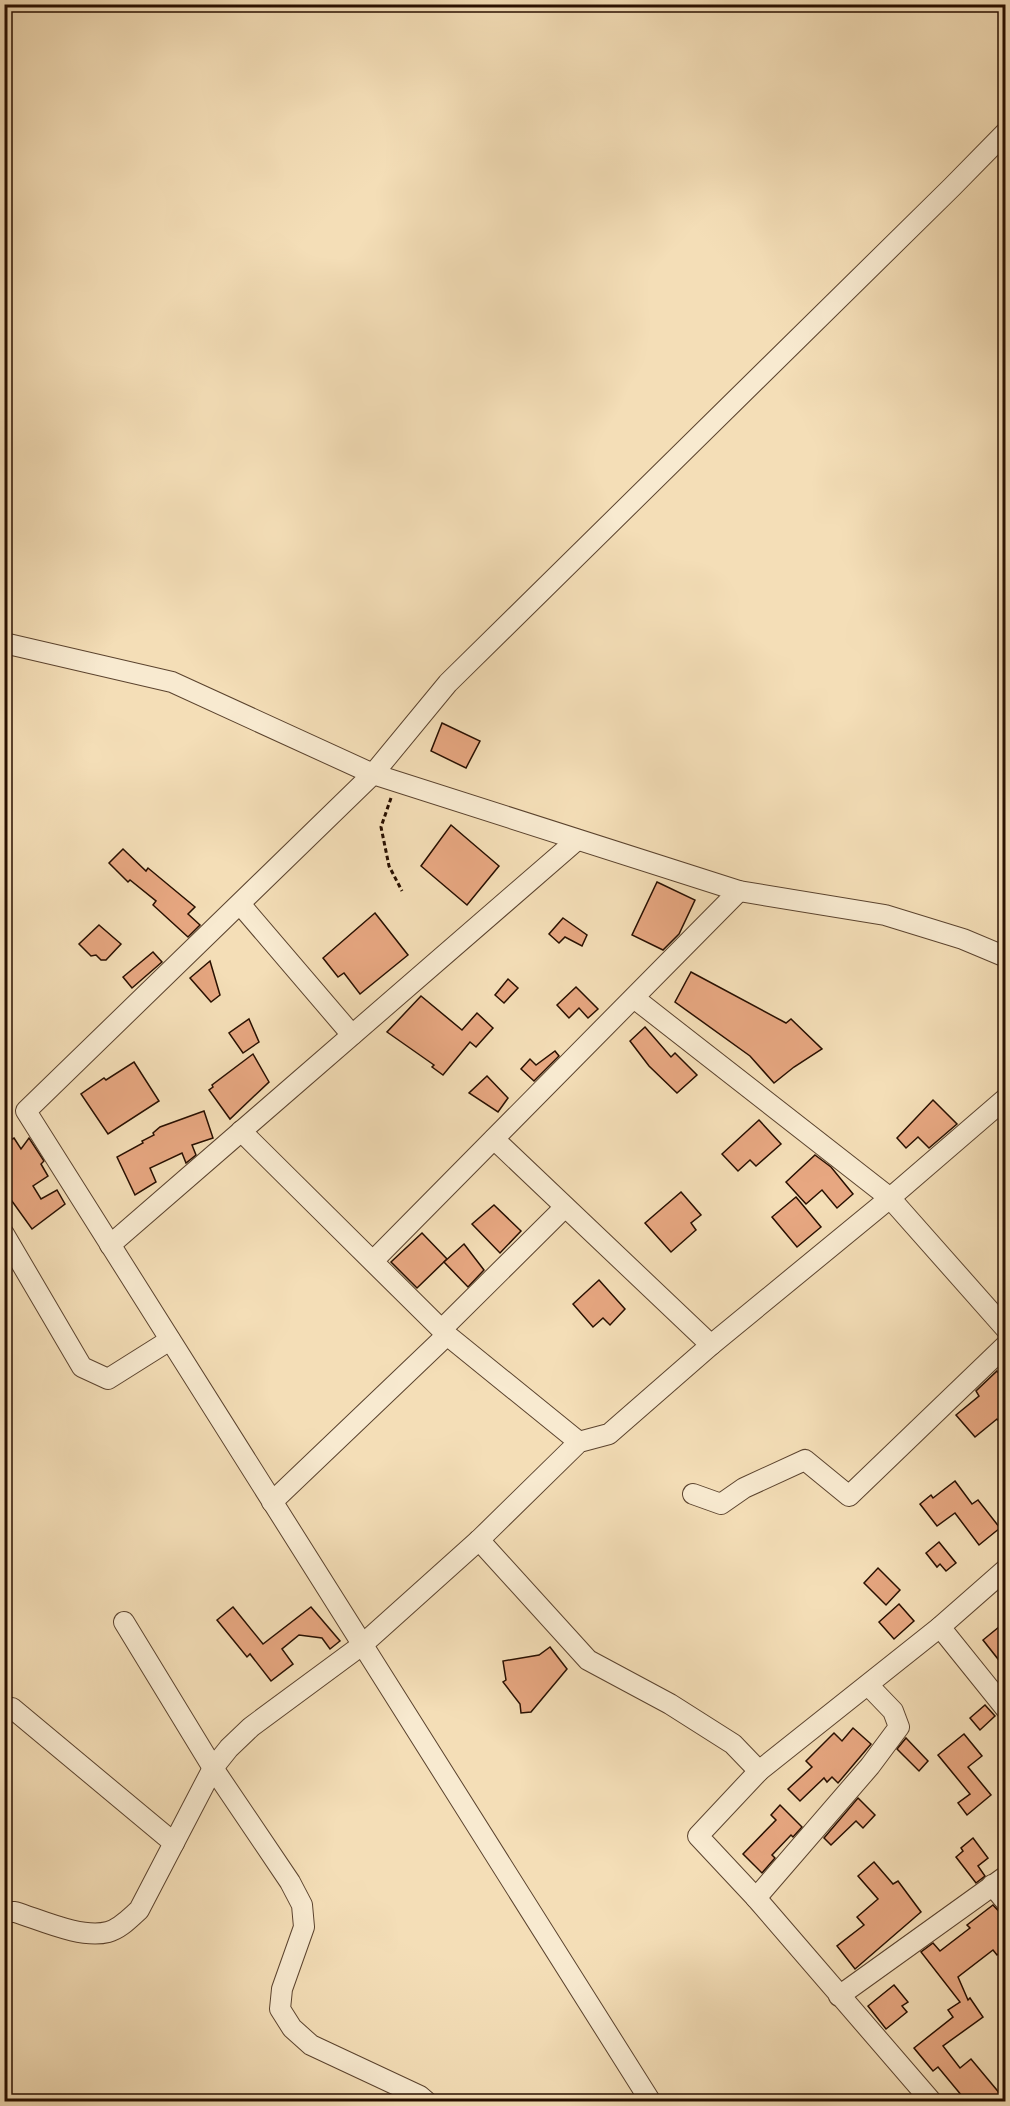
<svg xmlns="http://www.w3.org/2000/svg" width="1010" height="2106" viewBox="0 0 1010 2106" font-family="'IM FELL French Canon',serif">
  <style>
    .building { fill: #e7a781; stroke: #280f00; stroke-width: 1.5 }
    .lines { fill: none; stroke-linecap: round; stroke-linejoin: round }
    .minor-casing { stroke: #5b432e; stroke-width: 22 }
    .path { stroke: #280f00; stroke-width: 3; stroke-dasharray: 4.5 3; stroke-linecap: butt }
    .minor { stroke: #f8ead0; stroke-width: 20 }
  </style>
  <rect width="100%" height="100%" fill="#f4deb7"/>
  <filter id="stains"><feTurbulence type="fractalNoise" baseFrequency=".00333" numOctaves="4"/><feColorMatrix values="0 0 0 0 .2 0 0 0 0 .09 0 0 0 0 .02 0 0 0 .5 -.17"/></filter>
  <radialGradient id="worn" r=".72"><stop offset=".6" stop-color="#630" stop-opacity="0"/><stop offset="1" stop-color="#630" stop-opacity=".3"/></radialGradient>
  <!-- building -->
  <g class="building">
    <polygon points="442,723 480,741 466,768 431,751"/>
    <polygon points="451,825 499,866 467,905 421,866"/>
    <polygon points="123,849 146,871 148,868 195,907 188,914 200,925 188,937 153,905 156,901 130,880 128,882 109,863"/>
    <polygon points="657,882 695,900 679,934 663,950 632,935"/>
    <polygon points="375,913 408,955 360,994 344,973 338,977 323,958"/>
    <polygon points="563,918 587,935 582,946 565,937 559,943 549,934"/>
    <polygon points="99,925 121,944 106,960 101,960 96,955 91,956 79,944"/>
    <polygon points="153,952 162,962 132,988 123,977"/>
    <polygon points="210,961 220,995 211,1002 190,978"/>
    <polygon points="691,972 786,1023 791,1019 822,1049 794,1067 774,1083 750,1056 675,1002"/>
    <polygon points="508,979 518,988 504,1003 495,995"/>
    <polygon points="576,987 598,1009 588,1018 579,1008 569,1018 557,1005"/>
    <polygon points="421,996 462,1030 477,1013 493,1028 476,1047 470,1042 443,1075 432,1067 434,1065 387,1032"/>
    <polygon points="249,1019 259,1042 243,1053 229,1033"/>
    <polygon points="645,1027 671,1057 675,1053 697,1075 677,1093 649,1066 630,1041"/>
    <polygon points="555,1051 559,1056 534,1081 521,1069 530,1059 536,1065"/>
    <polygon points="253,1054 269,1082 230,1119 209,1090 213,1087 212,1085"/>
    <polygon points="134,1062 159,1101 108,1134 81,1094 104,1078 106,1080"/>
    <polygon points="487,1076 508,1098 498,1112 469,1093"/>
    <polygon points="933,1100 957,1124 929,1148 918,1137 906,1148 897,1138"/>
    <polygon points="204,1111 213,1138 192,1145 196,1155 186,1163 182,1153 150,1168 156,1182 135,1195 117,1157 143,1143 142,1141 154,1135 153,1133 160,1127"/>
    <polygon points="759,1120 781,1144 756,1166 750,1160 738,1171 722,1154"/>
    <polygon points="14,1138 21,1149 29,1138 44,1161 41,1164 48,1176 33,1186 41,1199 57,1190 65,1204 32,1229 4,1190 4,1144"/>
    <polygon points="815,1155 831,1167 853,1194 837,1208 822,1190 806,1204 786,1182"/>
    <polygon points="681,1192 701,1215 691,1223 696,1230 671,1252 645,1223"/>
    <polygon points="796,1197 821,1227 797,1247 772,1217"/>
    <polygon points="494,1205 521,1231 500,1253 472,1224"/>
    <polygon points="422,1233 447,1259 417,1288 391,1262"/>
    <polygon points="464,1244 484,1270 468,1287 444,1262"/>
    <polygon points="599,1280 625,1309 610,1325 603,1318 593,1327 573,1304"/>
    <polygon points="997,1371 1005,1382 1005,1429 997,1419 975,1437 956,1415 979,1396 976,1391"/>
    <polygon points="955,1481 972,1504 978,1500 1000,1528 979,1545 955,1513 937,1526 920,1504 931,1495 933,1498"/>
    <polygon points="939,1542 956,1563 946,1571 940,1564 937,1567 926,1553"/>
    <polygon points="878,1568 900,1590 886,1605 864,1583"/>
    <polygon points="899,1604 914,1621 894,1639 879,1622"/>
    <polygon points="233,1607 263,1644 311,1607 340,1641 330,1649 322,1638 299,1635 282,1649 293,1664 271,1681 250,1654 247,1657 217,1620"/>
    <polygon points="1005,1622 1005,1652 998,1659 983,1640"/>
    <polygon points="550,1647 567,1669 531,1712 521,1713 520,1704 503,1682 506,1680 503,1661 539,1655"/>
    <polygon points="985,1705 995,1716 980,1730 970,1718"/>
    <polygon points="853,1728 871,1744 838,1783 832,1777 827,1782 824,1778 800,1801 788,1789 812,1767 806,1761 834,1733 842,1741"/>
    <polygon points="964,1734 982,1756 968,1767 991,1795 967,1815 958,1803 970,1794 938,1755"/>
    <polygon points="906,1738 928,1761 919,1771 897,1749"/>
    <polygon points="858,1798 875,1815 863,1828 856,1821 831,1845 824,1838"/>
    <polygon points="780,1805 802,1827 793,1837 791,1835 772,1855 775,1858 762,1873 743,1854 776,1820 771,1815"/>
    <polygon points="973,1838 988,1858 978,1866 985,1876 976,1883 956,1857 963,1851 961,1848"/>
    <polygon points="874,1862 893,1884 898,1881 921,1912 855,1969 837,1946 864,1925 857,1917 878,1899 858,1876"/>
    <polygon points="993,1905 1005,1918 1005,1949 997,1955 993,1950 958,1977 968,2000 970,1998 983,2017 943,2046 960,2068 971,2059 1001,2095 993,2102 967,2102 938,2067 933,2071 914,2048 953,2017 948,2010 960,2002 921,1952 933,1943 940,1951 970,1928 967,1925"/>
    <polygon points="894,1985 908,2002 902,2006 907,2012 886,2029 868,2006"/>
  </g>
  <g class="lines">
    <defs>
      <g id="minor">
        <polyline points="4,643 172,682 373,774 739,891 885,915 963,939 1006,957"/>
        <polyline points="240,904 352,1035"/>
        <polyline points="634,998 890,1198 1006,1329"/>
        <polyline points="241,1131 447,1335 579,1442"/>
        <polyline points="494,1139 711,1345"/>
        <polyline points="4,1234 82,1367 108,1379 170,1340"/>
        <polyline points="110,1245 577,840"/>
        <polyline points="373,1261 739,891"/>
        <polyline points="442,1329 565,1207"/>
        <polyline points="693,1494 721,1504 744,1488 805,1460 849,1496 1006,1345"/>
        <polyline points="272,1502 447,1335"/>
        <polyline points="479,1540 588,1660 670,1704 733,1744 759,1771"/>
        <polyline points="124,1622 213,1768 290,1882 302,1905 304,1927 282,1989 280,2009 292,2028 311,2045 420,2096 427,2102"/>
        <polyline points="940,1627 1006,1709"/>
        <polyline points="12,1708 174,1843"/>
        <polyline points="992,1885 1006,1902"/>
        <polyline points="756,1898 870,1766 899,1727 893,1711 868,1685"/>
        <path d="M 4,1912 L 15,1912 C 41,1920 81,1939 108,1932 C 120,1929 130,1918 139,1910 L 213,1768 L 229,1748 L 251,1727 L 362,1645 L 479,1540 L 579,1442 L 609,1434 L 711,1345 L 890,1198 L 1006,1098"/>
        <polyline points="839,1996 1006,1876"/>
        <polyline points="651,2102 26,1111 373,774 448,683 952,187 1006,132"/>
        <polyline points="932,2102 756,1898 698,1836 759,1771 940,1627 1006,1569"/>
      </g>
    </defs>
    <!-- minor casing -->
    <use href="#minor" class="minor-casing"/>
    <!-- path -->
    <polyline class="path" points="391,798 381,827 389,866 402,891"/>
    <!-- minor -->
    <use href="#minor" class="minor"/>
  </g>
  <!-- margin -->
  <rect width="1010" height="2106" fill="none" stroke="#f4deb7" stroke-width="24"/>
  <rect x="6" y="6" width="998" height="2094" fill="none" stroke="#280f00" stroke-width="3"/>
  <rect x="12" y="12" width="986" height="2082" fill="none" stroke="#280f00" stroke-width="1.5"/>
  <rect width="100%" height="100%" filter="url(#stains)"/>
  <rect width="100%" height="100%" fill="url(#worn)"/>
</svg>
